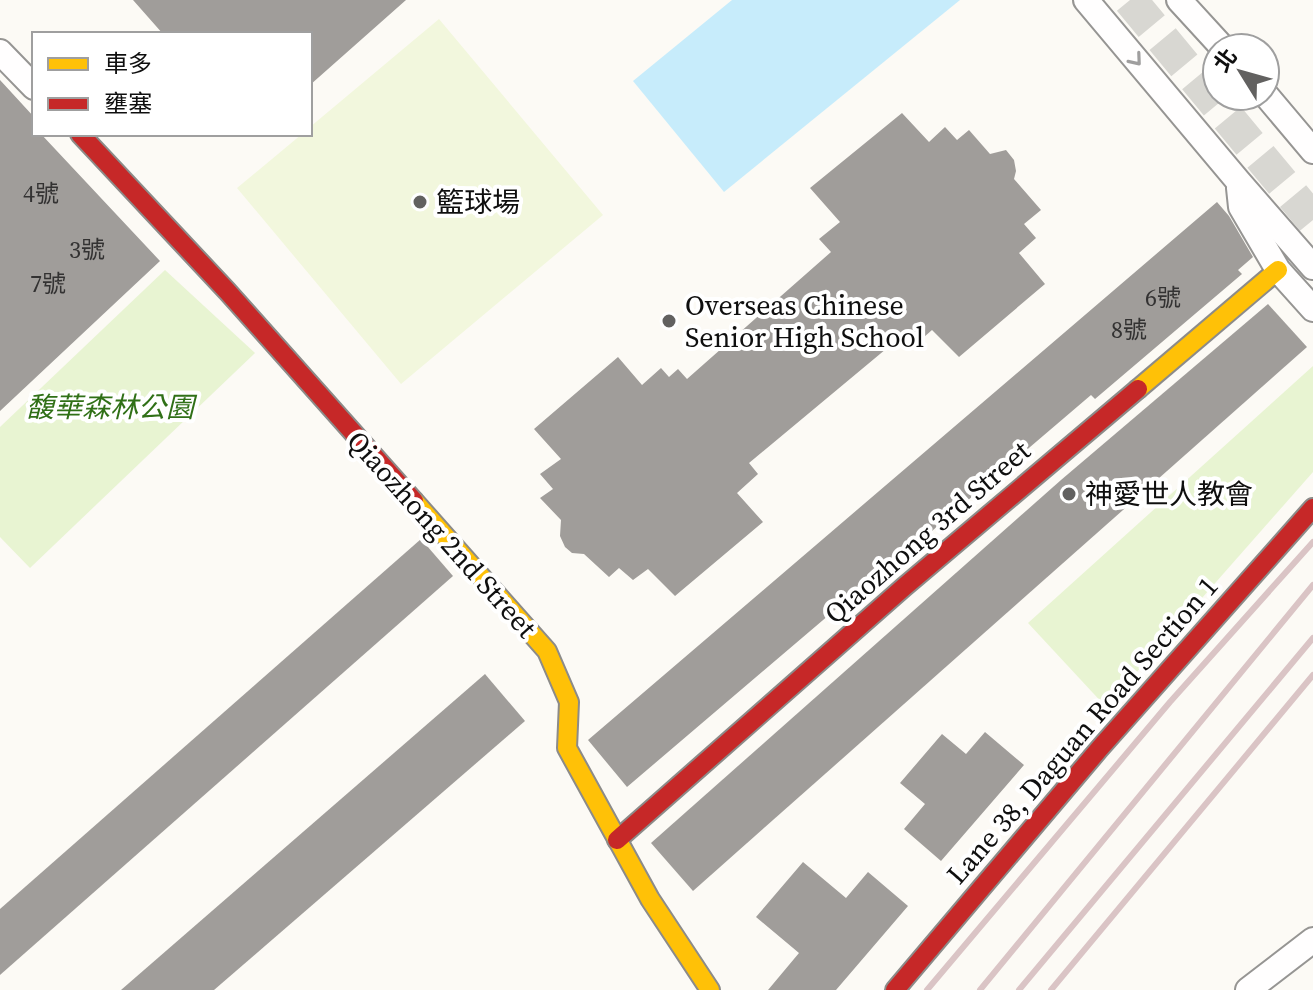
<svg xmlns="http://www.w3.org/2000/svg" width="1313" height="990" viewBox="0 0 1313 990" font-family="'Source Serif 4','Noto Sans TC',serif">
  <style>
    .green { fill: #e8f4d2 }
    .pitch { fill: #f2f7dd }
    .water { fill: #c7ecfb }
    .building { fill: #a09d9a }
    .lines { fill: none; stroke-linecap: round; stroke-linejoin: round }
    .secondary-tunnel { stroke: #d8d7d2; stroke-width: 34; stroke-dasharray: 34 17; stroke-linecap: butt }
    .street-casing { stroke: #969593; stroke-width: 28 }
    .slow-casing { stroke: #8c8b89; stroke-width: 22 }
    .jam-casing { stroke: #8c8b89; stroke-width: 22 }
    .street { stroke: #fffefe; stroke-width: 24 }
    .slow { stroke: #ffc107; stroke-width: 18 }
    .jam { stroke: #c62828; stroke-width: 18 }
    .rail { stroke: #dac4c5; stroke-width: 6 }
    .oneway { stroke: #9f9e9e }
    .poi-dot { fill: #626160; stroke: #fff; stroke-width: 3 }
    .labels { text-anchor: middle; stroke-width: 8; stroke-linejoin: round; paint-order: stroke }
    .number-label { font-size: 24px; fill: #333232 }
    .poi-label { font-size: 28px; fill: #0f0f0f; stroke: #fff; text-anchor: start }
    .park-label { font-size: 28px; font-style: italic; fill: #307017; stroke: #fff }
    .street-label { font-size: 28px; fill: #0f0f0f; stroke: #fff }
  </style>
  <rect width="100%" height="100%" fill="#fcfaf5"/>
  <!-- green -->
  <g class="green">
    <polygon points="165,270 255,353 30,568 0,537 0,427"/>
    <polygon points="1313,366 1313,472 1106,707 1028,623"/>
  </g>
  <!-- pitch -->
  <polygon class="pitch" points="439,19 603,215 401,384 237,188 302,134 310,134 310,127"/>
  <!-- water -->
  <polygon class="water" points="732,0 960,0 724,192 633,81"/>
  <!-- building -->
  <g class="building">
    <polygon points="133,0 406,0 310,85 310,34 163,34"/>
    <polygon points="0,80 34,117 34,134 41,134 160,261 0,411"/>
    <polygon points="902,113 929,142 945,127 957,140 969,130 990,154 1006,150 1014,160 1016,171 1014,179 1041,210 1024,224 1036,238 1019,253 1045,284 959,357 932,330 915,345 904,334 749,463 758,474 737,493 763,522 675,596 648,569 633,580 619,568 609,577 584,554 572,553 565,547 560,536 561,520 540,498 553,489 540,474 561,459 534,429 618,357 642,385 661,368 669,377 678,369 687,379 831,252 819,239 840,222 810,188"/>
    <polygon points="1217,202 1229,216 1253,257 1238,270 1242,274 1095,399 1091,395 912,548 910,546 627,787 588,740"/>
    <polygon points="1268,304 1307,347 693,891 651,843 1061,480"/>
    <polygon points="421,539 453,576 0,975 0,909"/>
    <polygon points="485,674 525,721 214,990 121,990"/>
    <polygon points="985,732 1024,765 941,861 904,829 925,804 900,783 942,734 966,754"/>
    <polygon points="803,862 846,898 868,872 908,906 836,990 768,990 799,953 756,917"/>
  </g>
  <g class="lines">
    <!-- secondary-tunnel -->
    <polyline class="secondary-tunnel" points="1130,0 1313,220"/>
    <defs>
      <g id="street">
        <polyline points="1086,0 1238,181 1313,267"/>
        <polyline points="1179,0 1223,48"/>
        <polyline points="0,52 34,87"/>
        <polyline points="1265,94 1313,151"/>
        <polyline points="1239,188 1241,207 1278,270 1313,309"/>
        <polyline points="1248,990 1313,940"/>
      </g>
      <g id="slow">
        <polyline points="1138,389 1278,270"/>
        <polyline points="414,501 547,651 569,702 567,748 650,899 710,990"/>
      </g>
      <g id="jam">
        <polyline points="80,134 227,291 414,501"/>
        <polyline points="617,840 904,587 1138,389"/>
        <polyline points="895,990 1100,748 1313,508"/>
      </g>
    </defs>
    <!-- street casing -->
    <use href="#street" class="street-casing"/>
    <!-- slow casing -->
    <use href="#slow" class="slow-casing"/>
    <!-- jam casing -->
    <use href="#jam" class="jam-casing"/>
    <!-- street -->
    <use href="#street" class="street"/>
    <!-- slow -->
    <use href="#slow" class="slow"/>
    <!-- jam -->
    <use href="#jam" class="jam"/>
    <!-- rail -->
    <g class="rail">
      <polyline points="927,990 1170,702 1313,542"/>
      <polyline points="980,990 1313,585"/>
      <polyline points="1019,990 1313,638"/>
      <polyline points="1051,990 1313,675"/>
    </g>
  </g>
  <!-- one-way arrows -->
  <defs><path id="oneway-chevron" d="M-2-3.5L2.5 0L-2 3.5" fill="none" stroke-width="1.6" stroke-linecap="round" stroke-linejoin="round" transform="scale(2)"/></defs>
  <use class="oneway" href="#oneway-chevron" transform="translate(1136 60) rotate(50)"/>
  <!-- markers -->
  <g class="poi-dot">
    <circle cx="420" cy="202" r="8"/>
    <circle cx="669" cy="321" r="8"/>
    <circle cx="1069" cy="494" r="8"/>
  </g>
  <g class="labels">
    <!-- number labels -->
    <g class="number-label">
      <text x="41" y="202">4號</text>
      <text x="87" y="258">3號</text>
      <text x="48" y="292">7號</text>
      <text x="1163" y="306">6號</text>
      <text x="1129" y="338">8號</text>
    </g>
    <!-- poi labels -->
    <g class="poi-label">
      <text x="436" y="212">籃球場</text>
      <text x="685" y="315">Overseas Chinese<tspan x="685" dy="32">Senior High School</tspan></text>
      <text x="1085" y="504">神愛世人教會</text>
    </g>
    <!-- park labels -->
    <g class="park-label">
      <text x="110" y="417">馥華森林公園</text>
    </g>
    <!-- street labels -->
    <g class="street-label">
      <text transform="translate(927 532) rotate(-41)" y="10">Qiaozhong 3rd Street</text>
      <text transform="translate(442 534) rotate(48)" y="10">Qiaozhong 2nd Street</text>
      <text transform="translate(1082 730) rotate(-49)" y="10">Lane 38, Daguan Road Section 1</text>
    </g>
  </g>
  <!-- legend -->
  <rect x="32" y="32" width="280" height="104" fill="#ffffff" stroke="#9f9f9f" stroke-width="2"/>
  <rect x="48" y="58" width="40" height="12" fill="#ffc107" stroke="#9f9f9f" stroke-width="2"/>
  <text x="104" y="72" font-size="24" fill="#0f0f0f">車多</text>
  <rect x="48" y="98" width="40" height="12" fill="#c62828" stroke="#9f9f9f" stroke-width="2"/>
  <text x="104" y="112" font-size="24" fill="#0f0f0f">壅塞</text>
  <!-- north arrow -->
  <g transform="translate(1241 72) rotate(307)"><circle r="38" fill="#ffffff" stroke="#9f9f9f" stroke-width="2"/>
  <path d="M0-6L14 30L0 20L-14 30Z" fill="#626160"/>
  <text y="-12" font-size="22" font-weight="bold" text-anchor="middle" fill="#0f0f0f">北</text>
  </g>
</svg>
